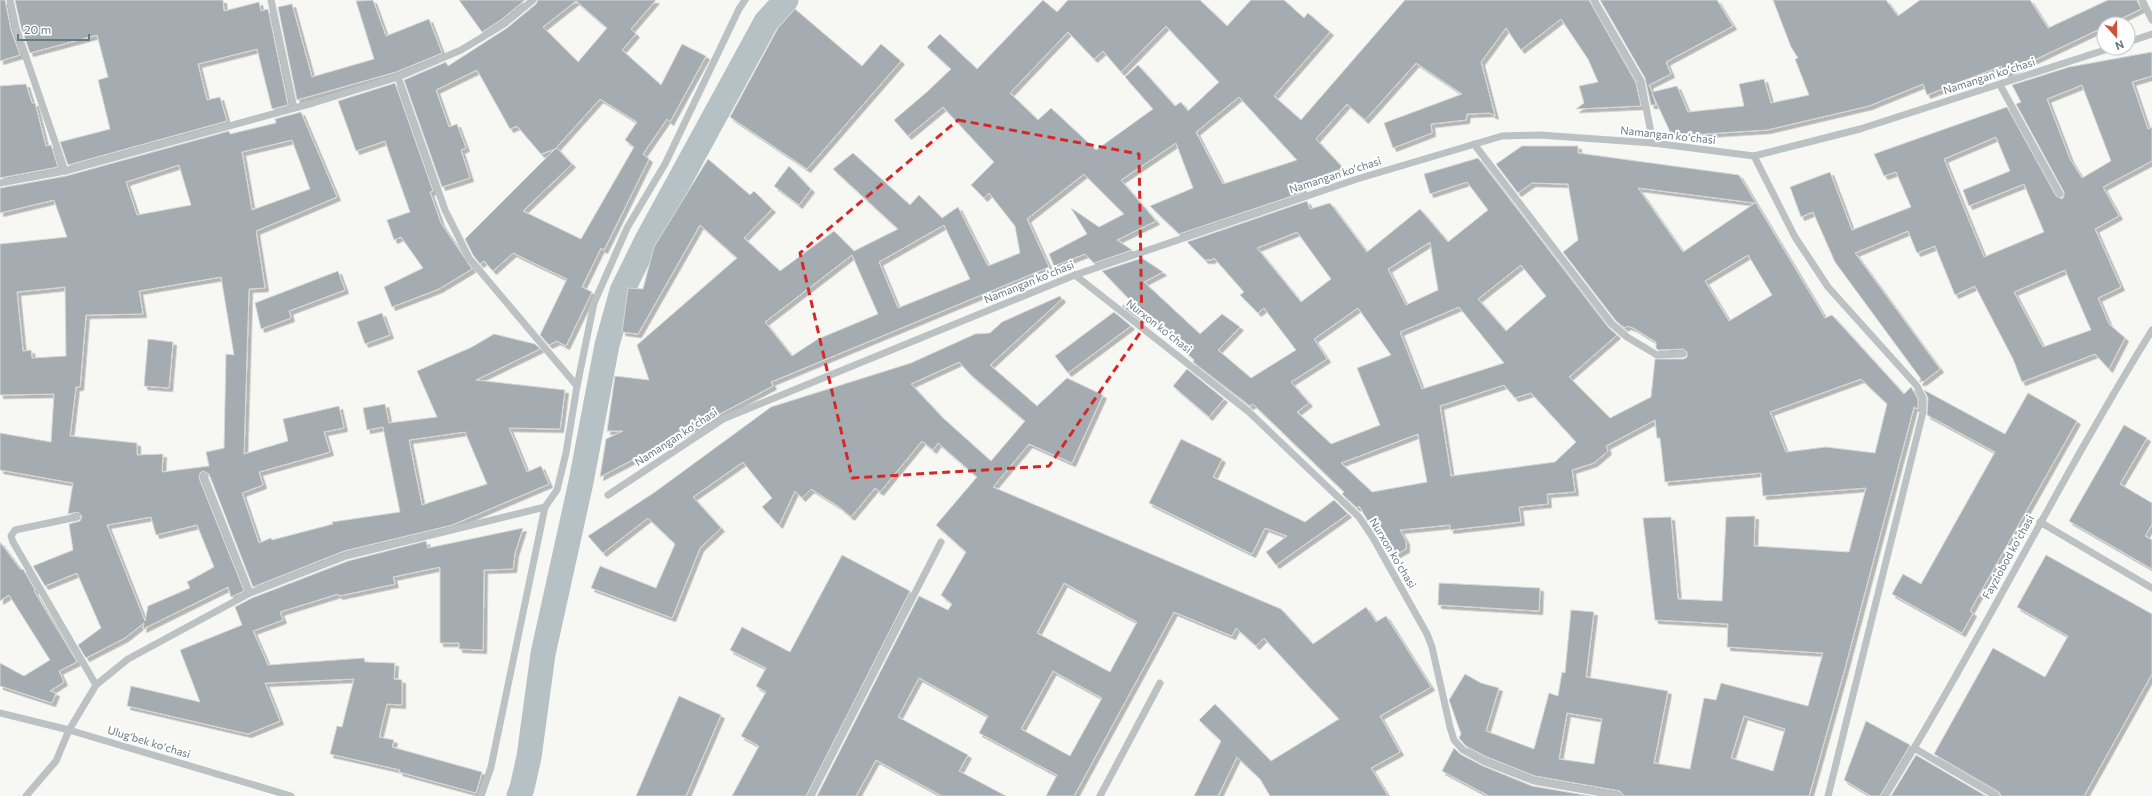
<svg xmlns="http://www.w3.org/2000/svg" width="2152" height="796" viewBox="0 0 2152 796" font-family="Commissioner,sans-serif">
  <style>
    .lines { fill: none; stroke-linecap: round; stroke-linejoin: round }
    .canal { stroke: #b5c1c4; stroke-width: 25 }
    .building { fill: #a4acb1; stroke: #d8d8d7; fill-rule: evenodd; filter: url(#shadow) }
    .minor { stroke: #bcc1c4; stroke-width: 7 }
    .marked { fill: none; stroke: #d62828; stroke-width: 3; stroke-dasharray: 8 5; stroke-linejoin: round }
    .labels { text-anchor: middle; stroke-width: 4; stroke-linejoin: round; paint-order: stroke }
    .street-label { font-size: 11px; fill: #697982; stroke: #fff }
  </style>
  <defs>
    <filter id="shadow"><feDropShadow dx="3.5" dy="3.5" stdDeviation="0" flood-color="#0004"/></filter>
  </defs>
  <rect width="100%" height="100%" fill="#f7f7f4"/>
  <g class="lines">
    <!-- canal -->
    <polyline class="canal" points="519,796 522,788 529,757 543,654 581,482 607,345 622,291 647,240 766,22 786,0"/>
  </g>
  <!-- building -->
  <g class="building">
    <polygon points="0,0 5,0 11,30 20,55 0,61"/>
    <polygon points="15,0 223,0 224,11 259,2 261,11 268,9 288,105 272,109 257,49 198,64 207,100 220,97 227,121 68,165 60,142 110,129 98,80 108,77 97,35 30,53 21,27"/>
    <polygon points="373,0 386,36 429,19 442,53 396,72 297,100 278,7 292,4 312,77 374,59 356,1"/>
    <polygon points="459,0 525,0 501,20 482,32"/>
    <path d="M 538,0 L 656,0 L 631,29 L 636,34 L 622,50 L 661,85 L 682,44 L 706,56 L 670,122 L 667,119 L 643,154 L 649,159 L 604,250 L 601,248 L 582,287 L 592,292 L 566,346 L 557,341 L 549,345 L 540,335 L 567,279 L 513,253 L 493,271 L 484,261 L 480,264 L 473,255 L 465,239 L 555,149 L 541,154 L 517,126 L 510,129 L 477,70 L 436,90 L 449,127 L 457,124 L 466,148 L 461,150 L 470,178 L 442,187 L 404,80 L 446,62 L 448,66 L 507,28 L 536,4 ZM 576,1 L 607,28 L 578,62 L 543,27 ZM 600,99 L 637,122 L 625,140 L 634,147 L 581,239 L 523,211 L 572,164 L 557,148 L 555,149 Z"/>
    <path d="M 1043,0 L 1057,12 L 1068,0 L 1200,0 L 1227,26 L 1251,0 L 1284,0 L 1304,18 L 1308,13 L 1330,32 L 1274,96 L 1301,120 L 1405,0 L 1589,0 L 1636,83 L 1641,106 L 1576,109 L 1584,103 L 1579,86 L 1598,82 L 1588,59 L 1561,19 L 1521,50 L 1506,28 L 1481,62 L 1495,116 L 1490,113 L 1467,114 L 1466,120 L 1431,124 L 1432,133 L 1393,148 L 1384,123 L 1462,94 L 1416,63 L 1365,120 L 1347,104 L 1316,139 L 1343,168 L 1301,184 L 1304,192 L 1179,234 L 1150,206 L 1193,188 L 1176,143 L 1121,180 L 1156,221 L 1117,240 L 1132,250 L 1094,263 L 1085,254 L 1054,266 L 1049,254 L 1087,234 L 1071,208 L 1099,227 L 1124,214 L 1084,174 L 1027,219 L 1049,267 L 771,382 L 773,386 L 600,477 L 606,439 L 623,431 L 607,431 L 615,376 L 649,380 L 637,345 L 737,258 L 700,225 L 638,334 L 622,332 L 628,288 L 643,289 L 654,247 L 708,159 L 750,195 L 754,191 L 772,209 L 744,238 L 780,271 L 834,231 L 854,251 L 898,229 L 833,169 L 853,153 L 910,205 L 919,195 L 942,218 L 958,207 L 988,266 L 1020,253 L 1015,226 L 989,193 L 984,198 L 971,185 L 994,162 L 943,107 L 908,136 L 894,120 L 928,91 L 951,69 L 927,47 L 940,34 L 977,69 ZM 1166,26 L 1219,82 L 1188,111 L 1181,102 L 1175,106 L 1138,65 L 1125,77 L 1153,109 L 1096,150 L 1051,108 L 1038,120 L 1010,93 L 1068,32 L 1094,59 L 1103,51 L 1121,72 ZM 1239,97 L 1297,160 L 1223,184 L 1196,132 ZM 944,225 L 970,279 L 898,308 L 879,262 ZM 852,255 L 878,314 L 818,339 L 792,356 L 765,322 Z"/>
    <polygon points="1600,0 1717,0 1733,26 1666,62 1671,74 1649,85 1652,92 1677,86 1688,112 1744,106 1739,84 1764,79 1771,103 1809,95 1795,59 1798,58 1791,47 1773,0 1886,0 1898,16 1920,0 2030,0 2048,28 2108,0 2137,0 2141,9 2110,24 2104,24 2104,27 2005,74 2001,66 1927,95 1923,84 1869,106 1767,130 1672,136 1652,93 1656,105 1651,105 1645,78"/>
    <polygon points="795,9 862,66 881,44 901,61 807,169 730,117 778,28"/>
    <path d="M 2152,52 L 2152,76 L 2132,82 L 2148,129 L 2152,127 L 2152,161 L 2103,187 L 2119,216 L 2095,229 L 2121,287 L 2098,298 L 2109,324 L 2125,338 L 2109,369 L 2095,354 L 2022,382 L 2013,359 L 1975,286 L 1955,295 L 1935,246 L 1917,253 L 1908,231 L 1855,253 L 1940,369 L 1923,382 L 1921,380 L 1921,383 L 1919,381 L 1921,379 L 1835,262 L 1813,212 L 1801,217 L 1790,187 L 1830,172 L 1852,230 L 1911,207 L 1896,172 L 1884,176 L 1874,154 L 2007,107 L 2056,196 L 2062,199 L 2064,196 L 2064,192 L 2016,104 L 2021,102 L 2012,85 L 2069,67 ZM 2082,85 L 2111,161 L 2082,178 L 2070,159 L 2047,99 ZM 1996,137 L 2010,171 L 1963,190 L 1969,206 L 2024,184 L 2044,232 L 1984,257 L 1944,159 ZM 2065,270 L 2091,330 L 2043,347 L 2014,292 Z"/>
    <polygon points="395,83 433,191 430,192 441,223 472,269 439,289 392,307 384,287 423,268 401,237 394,240 387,220 410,212 385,141 356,151 338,101"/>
    <polygon points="26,84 32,103 35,103 46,146 51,145 58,167 0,178 0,86"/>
    <path d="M 301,112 L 337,197 L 256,231 L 265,288 L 249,289 L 244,454 L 288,441 L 283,419 L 339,406 L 344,428 L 324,432 L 330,452 L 259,472 L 263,485 L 242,493 L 259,543 L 271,538 L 272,540 L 333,524 L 332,522 L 400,512 L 383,427 L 367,430 L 363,408 L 385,404 L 389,423 L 437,417 L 417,371 L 472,347 L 494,334 L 535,344 L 540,349 L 476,380 L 565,390 L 560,429 L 509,428 L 527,472 L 541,466 L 549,484 L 452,525 L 344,551 L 253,587 L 209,474 L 203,471 L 200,473 L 199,478 L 244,591 L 231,597 L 228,587 L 143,629 L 144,623 L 125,638 L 86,658 L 78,645 L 101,628 L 77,573 L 45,586 L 33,566 L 73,550 L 69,524 L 80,521 L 82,516 L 78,512 L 68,514 L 73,483 L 0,470 L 0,433 L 51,442 L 54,394 L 0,395 L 0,244 L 67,237 L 54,200 L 0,213 L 0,188 L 66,176 L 229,131 L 230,134 L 276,123 L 275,119 ZM 292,140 L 310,189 L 252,210 L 242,152 ZM 179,165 L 191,205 L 137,215 L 126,182 ZM 221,277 L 234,355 L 226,354 L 224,448 L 206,452 L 209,466 L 162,472 L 163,454 L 137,455 L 137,443 L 70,436 L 76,387 L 80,387 L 86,315 L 143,314 L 139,291 ZM 65,287 L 66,356 L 32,358 L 31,350 L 23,351 L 17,292 ZM 465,432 L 487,484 L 422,505 L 409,440 ZM 151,517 L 156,535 L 197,525 L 214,567 L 187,582 L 190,588 L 148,606 L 145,621 L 107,525 Z"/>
    <path d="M 1522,146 L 1578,146 L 1578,153 L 1739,175 L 1825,318 L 1832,315 L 1904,394 L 1911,387 L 1918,399 L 1918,409 L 1914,407 L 1845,668 L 1809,796 L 1624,796 L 1620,791 L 1535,776 L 1487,757 L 1466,746 L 1459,738 L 1461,734 L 1449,700 L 1465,674 L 1481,683 L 1499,688 L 1486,731 L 1534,749 L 1549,693 L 1558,696 L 1562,672 L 1565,673 L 1571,610 L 1594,612 L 1586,677 L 1668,691 L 1654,763 L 1690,769 L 1704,698 L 1716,700 L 1721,683 L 1808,706 L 1823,653 L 1727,647 L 1728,624 L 1655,620 L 1643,518 L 1671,517 L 1678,599 L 1722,601 L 1726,517 L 1755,516 L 1754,546 L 1849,552 L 1866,488 L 1763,496 L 1761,473 L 1665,482 L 1660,438 L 1657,438 L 1655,420 L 1606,446 L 1608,451 L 1594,463 L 1572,470 L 1575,492 L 1547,494 L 1548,504 L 1519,507 L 1521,522 L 1450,530 L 1450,525 L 1400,530 L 1406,541 L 1406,549 L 1390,558 L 1359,506 L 1357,508 L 1342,494 L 1344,492 L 1253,404 L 1250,406 L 1193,362 L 1194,360 L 1146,315 L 1140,320 L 1122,306 L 1130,300 L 1102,271 L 1142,258 L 1163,272 L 1144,282 L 1200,334 L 1222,314 L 1240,327 L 1218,350 L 1251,378 L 1296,350 L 1264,308 L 1258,313 L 1240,295 L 1244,292 L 1214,258 L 1211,260 L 1205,260 L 1187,242 L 1307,201 L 1310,209 L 1330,203 L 1367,252 L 1420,209 L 1448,242 L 1488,210 L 1467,182 L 1430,194 L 1424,174 L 1478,158 L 1608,327 L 1617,335 L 1569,377 L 1610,418 L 1651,397 L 1655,359 L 1684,359 L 1687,357 L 1687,352 L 1683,349 L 1658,350 L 1656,348 L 1656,342 L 1633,328 L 1627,326 L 1625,328 L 1616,321 L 1563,252 L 1578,240 L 1568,184 L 1532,183 L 1518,193 L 1496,164 ZM 1638,188 L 1755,203 L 1683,252 ZM 1297,232 L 1331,279 L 1301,302 L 1257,248 ZM 1430,242 L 1438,290 L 1406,305 L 1388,269 ZM 1748,255 L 1772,295 L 1729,321 L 1705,281 ZM 1521,265 L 1546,296 L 1506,331 L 1478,299 ZM 1459,307 L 1504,363 L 1422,389 L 1400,332 ZM 1358,308 L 1391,355 L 1357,368 L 1380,425 L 1331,444 L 1297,412 L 1309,403 L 1291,382 L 1327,359 L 1314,339 ZM 1861,379 L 1887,404 L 1875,453 L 1826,447 L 1786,452 L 1770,412 ZM 1504,385 L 1515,398 L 1531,393 L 1576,442 L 1555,462 L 1451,476 L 1440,406 ZM 1418,434 L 1427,482 L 1372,492 L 1341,463 ZM 1567,713 L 1602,719 L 1594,764 L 1559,759 ZM 1744,716 L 1785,729 L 1773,771 L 1731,758 Z"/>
    <polygon points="789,166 811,189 799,205 774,186"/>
    <polygon points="338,271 345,290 289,311 291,318 261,329 255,303"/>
    <path d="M 1060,296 L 1062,299 L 990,365 L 1037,406 L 1067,378 L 1103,395 L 1072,463 L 1029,444 L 993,487 L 1281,609 L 1313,644 L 1366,607 L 1376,622 L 1386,616 L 1431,687 L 1380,716 L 1400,752 L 1371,768 L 1388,796 L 1270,796 L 1260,779 L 1237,757 L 1218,796 L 1194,796 L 1221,741 L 1199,720 L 1215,704 L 1271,761 L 1339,719 L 1264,638 L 1256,646 L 1236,628 L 1232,636 L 1174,612 L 1074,796 L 1046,796 L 1057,775 L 979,733 L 988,716 L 919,678 L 898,717 L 968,755 L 959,771 L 1006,796 L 942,796 L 876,760 L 856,796 L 817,796 L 919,596 L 948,610 L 952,604 L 941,595 L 966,552 L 936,525 L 977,477 L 938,443 L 933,450 L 922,441 L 880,492 L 875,488 L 851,517 L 838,506 L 811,489 L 802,498 L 795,491 L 779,525 L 762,507 L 772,498 L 743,462 L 693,497 L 721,528 L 700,548 L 672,618 L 591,588 L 600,566 L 656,588 L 675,544 L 648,518 L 603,553 L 588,536 L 655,492 L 771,407 L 911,363 L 975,334 L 990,333 L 1002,322 ZM 959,362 L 971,375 L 1025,421 L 991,461 L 943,418 L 911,384 ZM 1064,583 L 1137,622 L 1110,672 L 1037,633 ZM 1053,671 L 1102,698 L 1070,756 L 1021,729 Z"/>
    <polygon points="1114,312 1131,326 1068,373 1055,356"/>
    <polygon points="382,313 390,335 365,344 357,322"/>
    <polygon points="148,339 173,342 169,388 144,386"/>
    <polygon points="1187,369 1224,399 1209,417 1173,386"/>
    <polygon points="1924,390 2005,434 2028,393 2077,421 1970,611 1973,613 1962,633 1892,594 1903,574 1921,584 1995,452 1927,415 1928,398"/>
    <polygon points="2124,425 2147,438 2120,484 2152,503 2152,524 2145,536 2152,540 2152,569 2069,521"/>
    <polygon points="1181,439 1222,459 1213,477 1305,522 1334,500 1348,514 1276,565 1266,552 1287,536 1265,528 1252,554 1149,503"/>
    <polygon points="523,528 515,553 513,569 484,570 483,650 459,649 459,643 440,643 440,567 393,577 395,584 339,596 338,594 280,612 283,620 253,631 268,665 364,658 365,662 395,663 394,679 402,680 402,705 387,704 379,737 394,740 392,747 482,772 476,793 399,772 400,770 330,754 337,726 342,727 354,679 265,683 280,721 248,734 127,706 131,686 200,702 180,650 242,625 235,607 252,598 348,561 426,541 428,548"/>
    <polygon points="0,542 21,570 23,569 35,590 34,591 77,662 59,671 64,682 50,691 56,693 52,703 0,686 0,663 24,676 50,660 9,595 0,601"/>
    <polygon points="842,555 910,591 806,796 732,796 759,746 741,736 766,692 756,686 766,668 730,650 742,627 790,652"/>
    <polygon points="2046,555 2152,614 2152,674 2084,796 2001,796 1999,792 1934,754 1993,648 2045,677 2068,636 2017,607"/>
    <polygon points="1439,583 1540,588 1539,611 1438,605"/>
    <polygon points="679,696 721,715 686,796 636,796"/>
    <polygon points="1866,721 1910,745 1880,796 1871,796 1844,780"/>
    <polygon points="1454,748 1460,754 1483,766 1532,786 1590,796 1489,796 1442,771"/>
    <polygon points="1916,755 1986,796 1891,796"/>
  </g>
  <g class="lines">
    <!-- minor -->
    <g class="minor">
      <polyline points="10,0 16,28 65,171"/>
      <polyline points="271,0 294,108"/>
      <polyline points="1594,0 1641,81 1653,143"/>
      <polyline points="2142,0 2152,20"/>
      <polyline points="2128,42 2152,34"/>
      <polyline points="398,77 445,210 469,258 577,386"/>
      <polyline points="2000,85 2060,194"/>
      <polyline points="1474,144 1612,324 1627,337 1657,355 1683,354"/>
      <polyline points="1754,156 1795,237 1828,287 1917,386 1923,398 1923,412 1828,796"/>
      <polyline points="0,183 65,171 313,103 398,77 461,50 504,24 533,0"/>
      <polyline points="1075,275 1249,412 1359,517 1372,536 1427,634 1432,647 1450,727 1454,740 1463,750 1485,762 1534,781 1619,796"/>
      <polyline points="204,476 250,593"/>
      <polyline points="608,495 723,419 1075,275 1357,179 1502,136 1540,135 1653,143 1754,156 1860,129 2111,48"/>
      <polyline points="77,517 15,530 11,536 13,542 96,685"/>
      <polyline points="2040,522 2152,588"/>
      <polyline points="0,713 69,730 291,796"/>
      <polyline points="1914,748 1996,796"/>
      <polyline points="26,796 56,761 69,730 96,685 128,659 250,593 346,556 545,507"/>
      <polyline points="481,796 491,767 545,507 557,490 566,453 577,386 594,303 627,228 665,164 739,9 745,0"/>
      <polyline points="811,796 941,542"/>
      <polyline points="1100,796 1160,683"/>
      <path d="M 1885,796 C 1979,644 2058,482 2152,330"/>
    </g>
  </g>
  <!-- marked area -->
  <path class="marked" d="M 958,120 L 1139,154 L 1142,330 L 1049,466 L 852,478 L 800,253 Z"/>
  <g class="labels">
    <!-- street labels -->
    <g class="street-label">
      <text transform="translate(1989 76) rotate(-18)" y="4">Namangan koʻchasi</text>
      <text transform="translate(1668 135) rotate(6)" y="4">Namangan koʻchasi</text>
      <text transform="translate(1335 175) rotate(-18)" y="4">Namangan koʻchasi</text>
      <text transform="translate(1029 282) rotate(-22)" y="4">Namangan koʻchasi</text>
      <text transform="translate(1159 326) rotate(38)" y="4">Nurxon koʻchasi</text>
      <text transform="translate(676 437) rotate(-33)" y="4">Namangan koʻchasi</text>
      <text transform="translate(1393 553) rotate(59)" y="4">Nurxon koʻchasi</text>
      <text transform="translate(2008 557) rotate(-61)" y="4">Fayziobod koʻchasi</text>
      <text transform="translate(149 742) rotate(17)" y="4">Ulugʻbek koʻchasi</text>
    </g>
  </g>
  <!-- north arrow -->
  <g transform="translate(2116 36) rotate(159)"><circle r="19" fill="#ffffff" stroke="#c3c9cd"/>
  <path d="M0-3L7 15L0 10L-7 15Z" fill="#d1523a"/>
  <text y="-6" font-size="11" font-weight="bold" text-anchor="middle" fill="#697982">N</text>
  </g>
  <!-- scale -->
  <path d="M18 34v6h71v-6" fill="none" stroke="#697982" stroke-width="2"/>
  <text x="24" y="34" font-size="12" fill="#697982" stroke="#ffffff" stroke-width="3" paint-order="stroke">20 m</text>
</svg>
